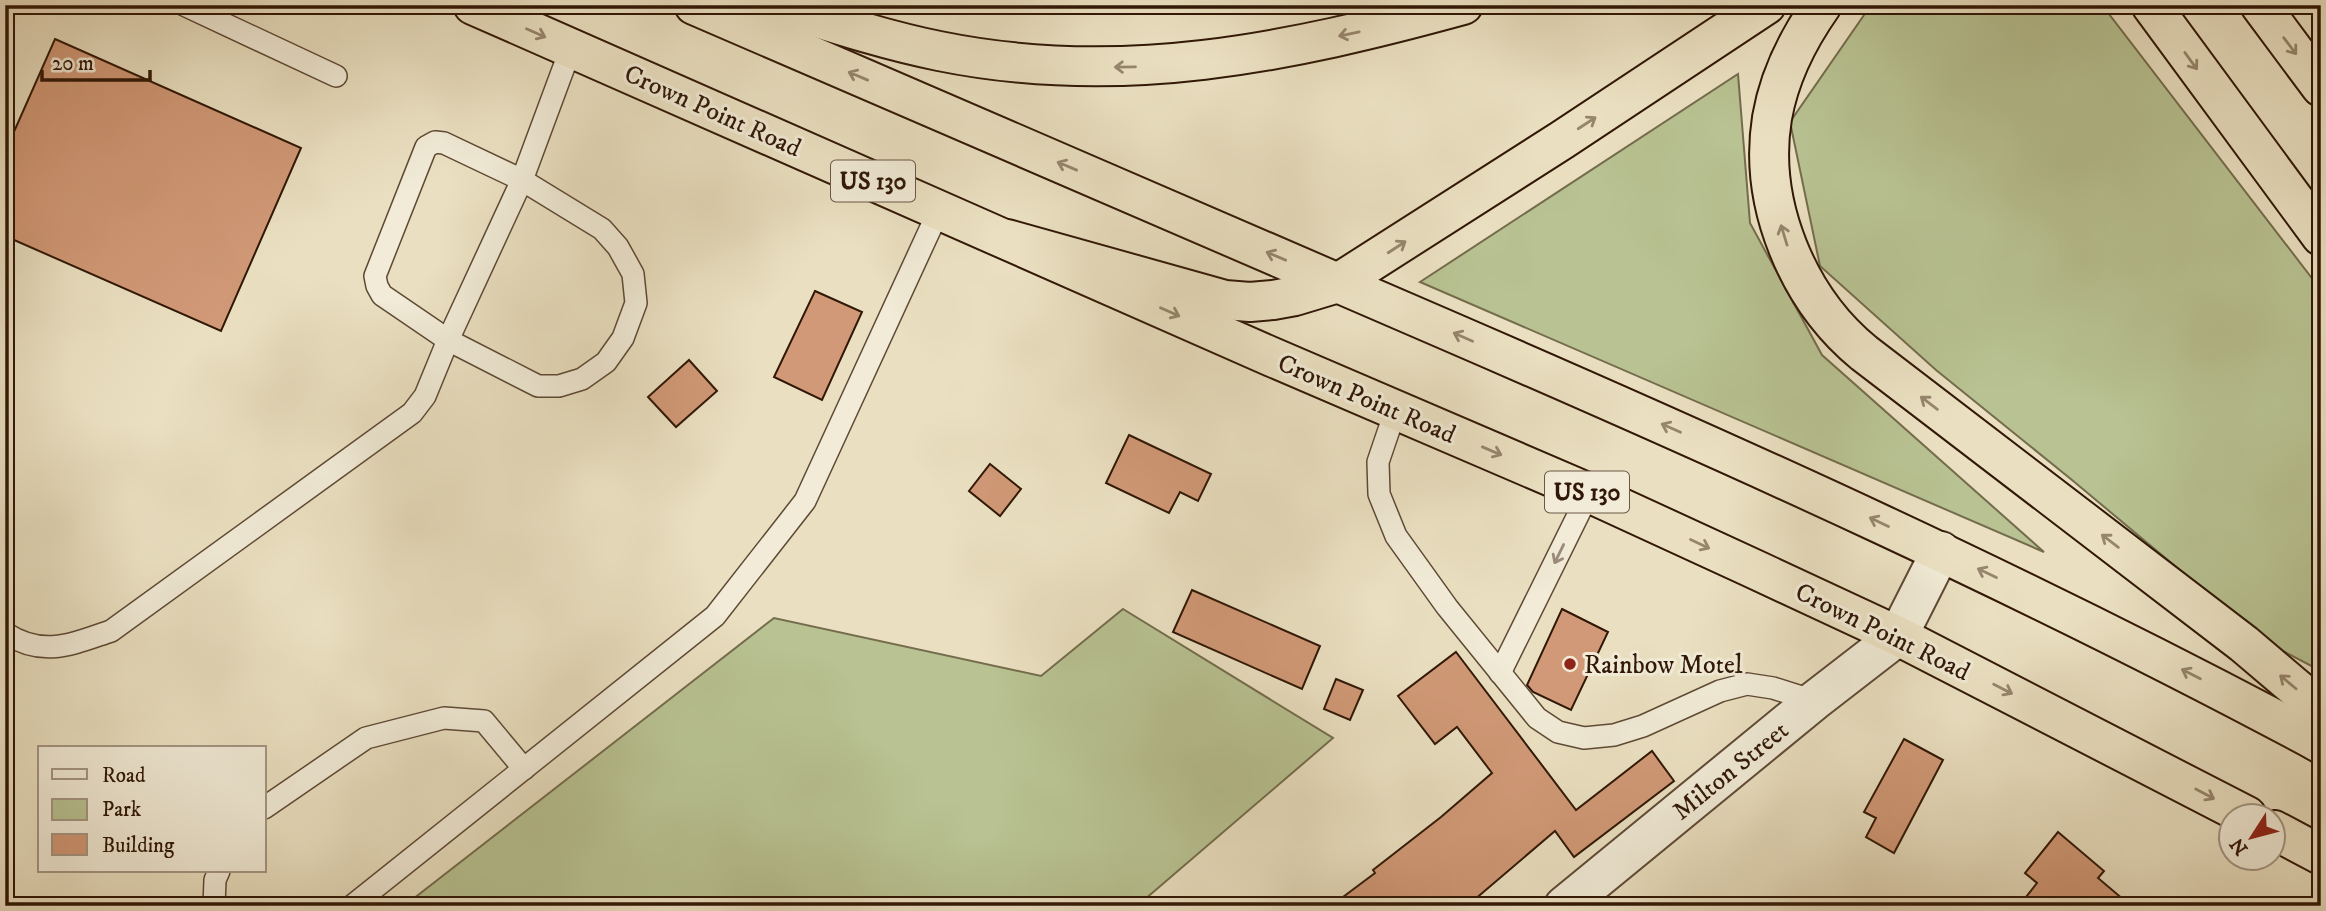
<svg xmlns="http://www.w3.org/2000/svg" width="2326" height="911" viewBox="0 0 2326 911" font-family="'IM FELL DW Pica',serif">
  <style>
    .green { fill: #b8c292; stroke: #746c4c; stroke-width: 2 }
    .building { fill: #d19977; stroke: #301706; stroke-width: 2 }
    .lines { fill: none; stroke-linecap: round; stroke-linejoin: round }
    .service-casing { stroke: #5e4935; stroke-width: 24 }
    .minor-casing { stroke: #5e4935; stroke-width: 42 }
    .trunk-casing { stroke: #301706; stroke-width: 42 }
    .motorway-casing { stroke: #301706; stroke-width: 42 }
    .service { stroke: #f1ebd7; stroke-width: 21 }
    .minor { stroke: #f1ebd7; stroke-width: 38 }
    .trunk { stroke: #eae0c1; stroke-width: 38 }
    .motorway { stroke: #eae0c1; stroke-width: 38 }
    .oneway { stroke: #96866d }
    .oneway2 { stroke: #9a8c79 }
    .poi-dot { fill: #8f2418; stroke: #f1ebd7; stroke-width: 2.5 }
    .labels { text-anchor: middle; stroke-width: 6; stroke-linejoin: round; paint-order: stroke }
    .shield { fill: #f1ebd7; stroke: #6a5745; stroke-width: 2 }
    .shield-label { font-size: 24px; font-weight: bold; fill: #301706 }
    .street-label { font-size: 26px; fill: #301706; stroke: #f1ebd7 }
    .poi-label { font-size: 26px; fill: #301706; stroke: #f1ebd7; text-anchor: start }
  </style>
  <rect width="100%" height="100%" fill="#eae0c1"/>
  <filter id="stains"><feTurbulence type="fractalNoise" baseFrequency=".00286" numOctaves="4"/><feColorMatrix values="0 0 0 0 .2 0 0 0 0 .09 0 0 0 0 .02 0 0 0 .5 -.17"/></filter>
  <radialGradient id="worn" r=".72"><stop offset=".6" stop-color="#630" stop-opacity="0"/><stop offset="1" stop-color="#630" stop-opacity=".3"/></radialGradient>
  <!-- green -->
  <g class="green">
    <polygon points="1871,5 2102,5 2321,290 2321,671 2266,642 2072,480 1936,370 1820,266 1790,122"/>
    <polygon points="1738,74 1750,223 1822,355 2044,552 1420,282"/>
    <polygon points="1123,609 1333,738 1137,906 404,906 774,618 1041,676"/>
  </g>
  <!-- building -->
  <g class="building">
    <polygon points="55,39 301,148 221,331 5,236 5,152"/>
    <polygon points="815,291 862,312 822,400 774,377"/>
    <polygon points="689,360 717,391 676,427 648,397"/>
    <polygon points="1129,435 1211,474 1198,501 1180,492 1169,513 1106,483"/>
    <polygon points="990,464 1021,489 1000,516 969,491"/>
    <polygon points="1192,590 1320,646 1302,689 1173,632"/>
    <polygon points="1562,609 1608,632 1571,710 1533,692 1527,685"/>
    <polygon points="1456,652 1576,810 1652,751 1674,781 1574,857 1555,831 1467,906 1331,906 1375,873 1373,870 1441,817 1492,773 1457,727 1435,744 1398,696"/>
    <polygon points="1336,679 1363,690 1350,720 1324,709"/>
    <polygon points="1904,739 1943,760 1894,853 1866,837 1876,818 1864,812"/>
    <polygon points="2058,832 2104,871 2098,878 2131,906 2019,906 2037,883 2025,873"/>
  </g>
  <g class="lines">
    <defs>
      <g id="service">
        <polyline points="184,5 336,76"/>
        <polygon points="435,142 444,143 522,180 602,229 618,247 633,274 636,303 623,338 606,362 582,379 559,386 538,386 448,340 382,295 377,286 375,276 426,147"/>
        <polyline points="1396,409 1378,462 1379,494 1396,536 1447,607 1537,718 1558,732 1584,738 1614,735 1643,726 1720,691 1747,684 1773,688 1814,701"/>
        <path d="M 5,633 C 44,658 72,644 111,631 L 412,413 L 425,396 L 448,340 L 522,180 L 571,48"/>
        <polyline points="1500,673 1589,493"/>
        <polyline points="264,808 366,738 444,718 484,721 524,769"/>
        <polyline points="214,906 215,880 219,871"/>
        <polyline points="352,906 715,616 805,501 939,210"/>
      </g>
      <polyline id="minor" points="1564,906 1814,701 1898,636 1941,551"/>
      <g id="trunk">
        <polyline points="473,5 1272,357 1589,493 1752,568 1898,636 2247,816"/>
        <path d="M 694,5 C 943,113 1193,219 1442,328 C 1738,456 2031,588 2316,741"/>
        <polyline points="2274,830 2321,855"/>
      </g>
      <g id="motorway">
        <path d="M 776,5 C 830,22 884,40 939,51 C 1121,88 1288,53 1463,5"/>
        <path d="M 1822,5 C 1798,39 1779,77 1772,118 C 1758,204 1798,299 1864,353 L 2244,644 L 2304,695 L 2316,741 L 2321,744"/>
        <polyline points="2151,5 2321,236"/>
        <polyline points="2260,5 2321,87"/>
        <polyline points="1007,239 1225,300 1250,302 1273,300 1295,296 1338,283 1562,140 1766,5"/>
      </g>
    </defs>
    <!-- service casing -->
    <use href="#service" class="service-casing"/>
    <!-- minor casing -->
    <use href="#minor" class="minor-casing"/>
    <!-- trunk casing -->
    <use href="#trunk" class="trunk-casing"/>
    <!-- motorway casing -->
    <use href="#motorway" class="motorway-casing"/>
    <!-- service -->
    <use href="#service" class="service"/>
    <!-- minor -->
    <use href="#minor" class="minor"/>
    <!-- trunk -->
    <use href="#trunk" class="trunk"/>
    <!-- motorway -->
    <use href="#motorway" class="motorway"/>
  </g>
  <!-- one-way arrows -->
  <defs><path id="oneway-shaft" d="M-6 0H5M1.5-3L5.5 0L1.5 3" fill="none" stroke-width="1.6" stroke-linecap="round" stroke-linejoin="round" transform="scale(1.75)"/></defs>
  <g class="oneway">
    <use href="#oneway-shaft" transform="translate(536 33) rotate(24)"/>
    <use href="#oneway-shaft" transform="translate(1349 34) rotate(168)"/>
    <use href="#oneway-shaft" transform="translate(2290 46) rotate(53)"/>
    <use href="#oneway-shaft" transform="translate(2191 61) rotate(54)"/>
    <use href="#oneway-shaft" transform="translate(1125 67) rotate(179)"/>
    <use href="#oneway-shaft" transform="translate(858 76) rotate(-157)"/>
    <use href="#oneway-shaft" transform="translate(1587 123) rotate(-33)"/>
    <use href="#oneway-shaft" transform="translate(1067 166) rotate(-157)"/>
    <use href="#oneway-shaft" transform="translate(1784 235) rotate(-107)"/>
    <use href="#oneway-shaft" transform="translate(1397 247) rotate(-33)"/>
    <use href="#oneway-shaft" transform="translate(1276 256) rotate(-157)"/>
    <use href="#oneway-shaft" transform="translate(1170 312) rotate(24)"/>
    <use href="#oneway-shaft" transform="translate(1463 337) rotate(-156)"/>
    <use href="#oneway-shaft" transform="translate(1929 403) rotate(-143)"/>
    <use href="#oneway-shaft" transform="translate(1671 428) rotate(-156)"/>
    <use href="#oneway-shaft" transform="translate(1492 451) rotate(23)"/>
    <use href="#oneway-shaft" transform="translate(1879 522) rotate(-155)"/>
    <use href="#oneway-shaft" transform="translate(2110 541) rotate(-143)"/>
    <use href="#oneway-shaft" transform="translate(1700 544) rotate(25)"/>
    <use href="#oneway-shaft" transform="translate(1987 573) rotate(-154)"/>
    <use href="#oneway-shaft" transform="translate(2191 674) rotate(-153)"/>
    <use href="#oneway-shaft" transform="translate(2288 682) rotate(-140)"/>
    <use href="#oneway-shaft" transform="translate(2003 689) rotate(27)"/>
    <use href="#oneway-shaft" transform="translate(2205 794) rotate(28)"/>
  </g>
  <use class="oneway2" href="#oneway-shaft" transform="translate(1559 554) rotate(116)"/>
  <!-- markers -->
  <circle class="poi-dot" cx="1570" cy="664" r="7"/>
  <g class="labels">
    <!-- shield labels -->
    <g class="shield">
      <rect x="831" y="160.5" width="84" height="41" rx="5"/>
      <rect x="1545" y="471.5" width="84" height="41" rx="5"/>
    </g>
    <g class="shield-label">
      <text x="873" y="189">US 130</text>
      <text x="1587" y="500">US 130</text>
    </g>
    <!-- street labels -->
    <g class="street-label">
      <text transform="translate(713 110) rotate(24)" y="9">Crown Point Road</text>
      <text transform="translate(1367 398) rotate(23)" y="9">Crown Point Road</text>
      <text transform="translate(1883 631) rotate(26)" y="9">Crown Point Road</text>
      <text transform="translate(1730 770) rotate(-39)" y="9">Milton Street</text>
    </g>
    <!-- poi labels -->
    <g class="poi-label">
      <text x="1584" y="673">Rainbow Motel</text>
    </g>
  </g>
  <!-- margin -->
  <rect width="2326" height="911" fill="none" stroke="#eae0c1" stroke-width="28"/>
  <rect x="7" y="7" width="2312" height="897" fill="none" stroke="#301706" stroke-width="3.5"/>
  <rect x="14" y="14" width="2298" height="883" fill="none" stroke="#301706" stroke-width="2"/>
  <!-- legend -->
  <rect x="38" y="746" width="228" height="126" fill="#f1ebd7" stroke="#a49683" stroke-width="2"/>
  <rect x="52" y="769" width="35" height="10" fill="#f1ebd7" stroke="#a49683" stroke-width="2"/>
  <text x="102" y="782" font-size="21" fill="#301706">Road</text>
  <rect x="52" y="799" width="35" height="21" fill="#b8c292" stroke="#a49683" stroke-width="2"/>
  <text x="102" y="816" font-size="21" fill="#301706">Park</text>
  <rect x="52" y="834" width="35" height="21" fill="#d19977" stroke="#a49683" stroke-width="2"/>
  <text x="102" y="852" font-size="21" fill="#301706">Building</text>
  <!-- north arrow -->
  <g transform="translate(2252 837) rotate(234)"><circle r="33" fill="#f1ebd7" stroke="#a49683" stroke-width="2"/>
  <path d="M0-5L12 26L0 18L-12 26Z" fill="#8f2418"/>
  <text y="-10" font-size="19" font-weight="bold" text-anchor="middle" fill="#301706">N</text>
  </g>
  <!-- scale -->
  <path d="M42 70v10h108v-10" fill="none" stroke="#301706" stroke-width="3.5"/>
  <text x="52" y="70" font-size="21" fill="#301706" stroke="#f1ebd7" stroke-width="5" paint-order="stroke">20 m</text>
  <rect width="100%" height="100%" filter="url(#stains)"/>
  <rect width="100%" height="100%" fill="url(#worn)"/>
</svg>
